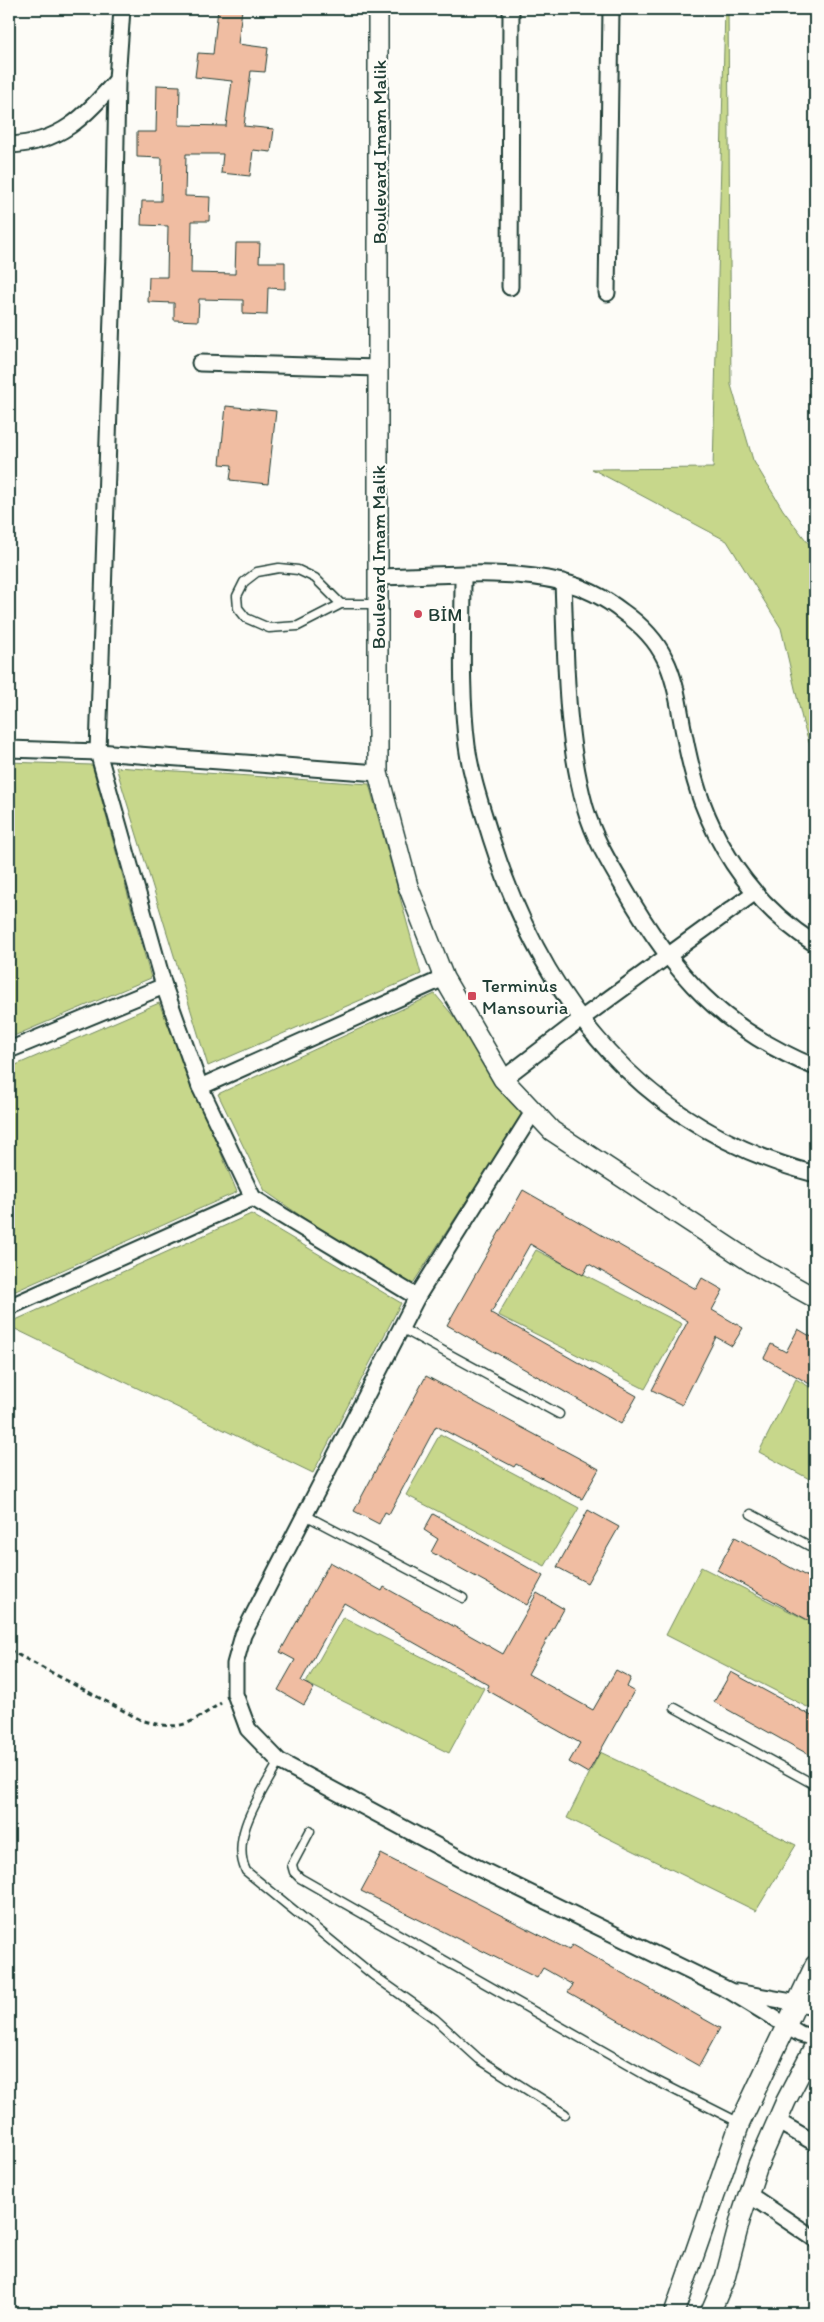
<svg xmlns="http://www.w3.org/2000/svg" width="824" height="2322" viewBox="0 0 824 2322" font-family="Itim,sans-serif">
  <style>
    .green { fill: #c7d78b; stroke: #738a60 }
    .building { fill: #f0bda2; stroke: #1f3d34 }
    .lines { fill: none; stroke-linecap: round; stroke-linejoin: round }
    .service-casing { stroke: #1f3d34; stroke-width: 11 }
    .minor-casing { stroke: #1f3d34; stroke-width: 19 }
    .tertiary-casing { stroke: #1f3d34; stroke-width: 22 }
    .path { stroke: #1f3d34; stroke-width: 3; stroke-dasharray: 5 4; stroke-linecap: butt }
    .service { stroke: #fdfcf7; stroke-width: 8 }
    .minor { stroke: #fdfcf7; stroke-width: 15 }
    .tertiary { stroke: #fdfcf7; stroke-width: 19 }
    .poi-dot { fill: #d1495b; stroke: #fdfcf7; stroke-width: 2 }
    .labels { text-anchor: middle; stroke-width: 4.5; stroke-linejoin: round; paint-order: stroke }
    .street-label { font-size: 19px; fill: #1f3d34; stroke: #fdfcf7 }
    .poi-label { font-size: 19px; fill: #1f3d34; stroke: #fdfcf7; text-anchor: start }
  </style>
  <rect width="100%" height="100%" fill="#fdfcf7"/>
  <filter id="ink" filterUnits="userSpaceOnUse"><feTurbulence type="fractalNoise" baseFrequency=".02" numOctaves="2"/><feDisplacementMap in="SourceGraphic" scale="10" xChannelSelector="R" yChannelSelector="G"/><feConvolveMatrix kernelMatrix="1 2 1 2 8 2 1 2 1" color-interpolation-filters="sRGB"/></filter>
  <g filter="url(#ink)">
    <!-- green -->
    <g class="green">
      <polygon points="725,9 728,9 731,385 753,460 783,510 815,552 815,761 803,723 781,628 727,541 592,469 713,468"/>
      <polygon points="9,762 92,765 151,978 9,1038"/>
      <polygon points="116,767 369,784 421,974 208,1066"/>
      <polygon points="435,994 528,1106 408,1291 265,1191 218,1094"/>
      <polygon points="159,1003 237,1192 9,1294 9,1068"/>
      <polygon points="251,1214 401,1303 313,1473 9,1326 9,1323"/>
      <polygon points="536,1250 682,1324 645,1389 498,1315"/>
      <polygon points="796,1379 815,1390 815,1482 759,1452"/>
      <polygon points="440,1434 579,1508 545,1566 406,1495"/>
      <polygon points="701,1567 815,1624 815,1711 666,1635"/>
      <polygon points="343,1617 484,1688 449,1753 306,1683"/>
      <polygon points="600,1752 796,1845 756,1911 567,1818"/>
    </g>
    <!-- building -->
    <g class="building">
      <polygon points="218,9 242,9 238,44 268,48 265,72 251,71 244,126 274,129 271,152 253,150 250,176 221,173 223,154 186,154 185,196 210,197 209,221 192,221 191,273 235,274 236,243 260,243 259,262 285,262 285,289 268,288 267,315 243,314 243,300 199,299 198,321 174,320 174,303 148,302 149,277 167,277 168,226 141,225 142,201 161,201 162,158 137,157 137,132 156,132 157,85 180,86 179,125 226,126 232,81 195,77 198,53 213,54"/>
      <polygon points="226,406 276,411 268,484 230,480 232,465 220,464"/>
      <polygon points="523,1190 696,1289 702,1278 723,1290 712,1310 743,1328 732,1346 716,1337 682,1405 652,1390 688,1321 589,1264 583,1275 530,1244 491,1313 637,1396 621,1424 447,1325"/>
      <polygon points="798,1329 815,1339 815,1387 764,1358 771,1344 786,1352"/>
      <polygon points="426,1376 599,1469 582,1499 516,1464 514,1467 436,1426 389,1514 385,1512 379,1524 354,1511"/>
      <polygon points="588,1510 619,1527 587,1583 557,1567"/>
      <polygon points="433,1514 543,1576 527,1605 431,1552 438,1539 424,1530"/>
      <polygon points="735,1537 815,1581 815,1624 717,1570"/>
      <polygon points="330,1562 382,1591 384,1587 503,1654 537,1593 564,1609 528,1674 593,1710 616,1670 631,1678 627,1687 634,1691 588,1773 569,1762 580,1743 487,1690 489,1685 344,1603 301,1681 314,1688 304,1705 278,1690 295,1660 280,1652"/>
      <polygon points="731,1672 815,1718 815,1758 714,1702"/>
      <polygon points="381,1854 569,1950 572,1945 720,2028 699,2066 568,1992 573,1985 543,1968 537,1978 361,1891"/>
    </g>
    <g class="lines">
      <defs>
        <g id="service">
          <polyline points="341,604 315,578 298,570 279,568 257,572 244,582 237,596 238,608 246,618 269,628 298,626 341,604 377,604"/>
          <polyline points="401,1328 559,1414"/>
          <polyline points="751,1514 815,1549"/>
          <polyline points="305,1515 463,1598"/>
          <polyline points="675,1708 815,1785"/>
          <path d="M 279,1761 C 263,1792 229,1836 246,1871 L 373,1975 L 435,2019 L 479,2059 L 565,2114"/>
          <polyline points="310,1831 292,1865 294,1872 300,1878 647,2076 740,2123"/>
        </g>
        <g id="minor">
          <polyline points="122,9 117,80 114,252 98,752 164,986 200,1087 253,1198 417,1297"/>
          <path d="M 9,145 C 61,143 84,117 117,80"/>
          <polyline points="510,287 511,9"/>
          <polyline points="607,293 611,9"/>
          <polyline points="200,363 378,368"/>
          <path d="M 463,575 C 463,632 460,690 467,746 C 471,777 482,808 491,838 C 543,1002 643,1129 815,1174"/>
          <path d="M 378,577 C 437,576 505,568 562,582 C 584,587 605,598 623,612 C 640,624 656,640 665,659 C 674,676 678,699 681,717 C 686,746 692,775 702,802 C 724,861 762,910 815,944"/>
          <path d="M 563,582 C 566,657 565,734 585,807 C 594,838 608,861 624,888 C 673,974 722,1029 815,1067"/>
          <polyline points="9,749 98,752 378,773"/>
          <polyline points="9,1050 164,986"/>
          <polyline points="503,1079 581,1019 754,893"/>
          <polyline points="200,1087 444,978"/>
          <polyline points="533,1112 417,1297 243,1635 235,1664 235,1694 248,1729 279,1761 476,1867 730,1991 800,2034 815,2038"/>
          <polyline points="9,1307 253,1198"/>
          <polyline points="736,1992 815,2006"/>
          <polyline points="777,2121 815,2143"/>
          <polyline points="748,2194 815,2239"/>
        </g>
        <g id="tertiary">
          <polyline points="378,9 378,773 408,886 444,978 503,1079 552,1131 754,1264 815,1298"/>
          <polyline points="674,2313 740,2123 815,1965"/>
          <polyline points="710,2313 725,2278 741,2217 758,2165 786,2101 815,2045"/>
        </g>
      </defs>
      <!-- service casing -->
      <use href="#service" class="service-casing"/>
      <!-- minor casing -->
      <use href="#minor" class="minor-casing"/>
      <!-- tertiary casing -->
      <use href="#tertiary" class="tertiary-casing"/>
      <!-- path -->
      <path class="path" d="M 9,1650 L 141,1720 C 182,1732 187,1725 221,1703"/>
      <!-- service -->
      <use href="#service" class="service"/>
      <!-- minor -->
      <use href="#minor" class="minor"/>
      <!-- tertiary -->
      <use href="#tertiary" class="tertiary"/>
    </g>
  </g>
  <!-- markers -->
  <g class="poi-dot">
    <circle cx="418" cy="614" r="5"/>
    <rect x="467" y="991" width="10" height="10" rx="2.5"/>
  </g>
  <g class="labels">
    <!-- street labels -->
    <g class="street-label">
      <text transform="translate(379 152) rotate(-90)" y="7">Boulevard Imam Malik</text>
      <text transform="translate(378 557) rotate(-90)" y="7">Boulevard Imam Malik</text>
    </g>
    <!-- poi labels -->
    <g class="poi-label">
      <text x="428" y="621">BİM</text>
      <text x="482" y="992">Terminus<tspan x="482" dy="22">Mansouria</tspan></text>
    </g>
  </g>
  <!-- margin -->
  <rect width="824" height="2322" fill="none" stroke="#fdfcf7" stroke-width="30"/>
  <rect x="15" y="15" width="794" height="2292" fill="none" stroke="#1f3d34" stroke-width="2" filter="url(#ink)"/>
</svg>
